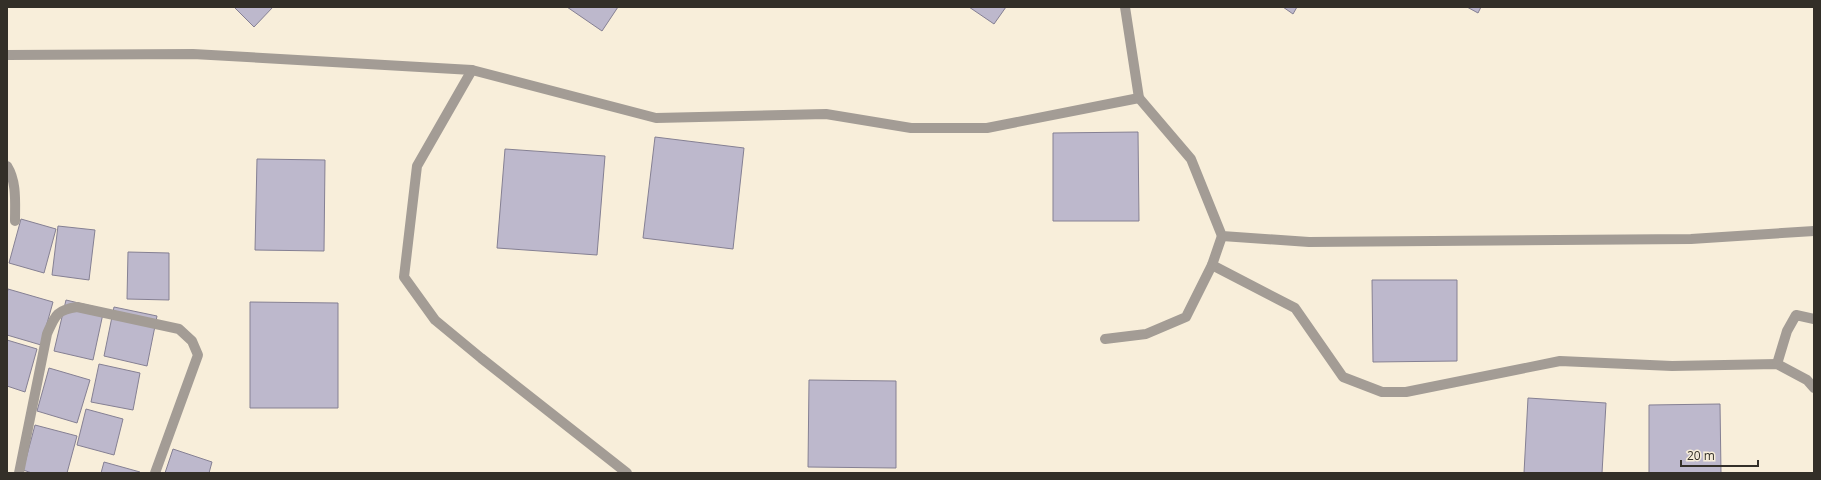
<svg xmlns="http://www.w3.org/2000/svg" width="1821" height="480" viewBox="0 0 1821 480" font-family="'Open Sans',sans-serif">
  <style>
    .building { fill: #bdb8cc; stroke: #858093 }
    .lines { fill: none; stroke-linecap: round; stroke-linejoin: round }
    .minor { stroke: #a39c95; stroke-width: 10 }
  </style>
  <rect width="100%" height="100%" fill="#f8eeda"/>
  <!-- building -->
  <g class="building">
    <polygon points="234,7 273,7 254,27"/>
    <polygon points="567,7 618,7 602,31"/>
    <polygon points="969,7 1006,7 994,24"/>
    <polygon points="1283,7 1297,7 1293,14"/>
    <polygon points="1467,7 1481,7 1478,13"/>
    <polygon points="1138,132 1139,221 1053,221 1053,133"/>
    <polygon points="655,137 744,148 733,249 643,238"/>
    <polygon points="505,149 605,156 597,255 497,248"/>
    <polygon points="257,159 325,160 324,251 255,250"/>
    <polygon points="21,219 56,229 44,273 9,263"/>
    <polygon points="58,226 95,230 89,280 52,275"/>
    <polygon points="128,252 169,253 169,300 127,299"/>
    <polygon points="1372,280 1457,280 1457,361 1373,362"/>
    <polygon points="8,289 53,302 41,345 7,335 7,294"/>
    <polygon points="66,300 104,309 93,360 54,351"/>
    <polygon points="250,302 338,303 338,408 250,408"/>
    <polygon points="114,307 157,316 147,366 104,356"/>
    <polygon points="7,340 37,349 25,392 7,386"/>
    <polygon points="99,364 140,373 133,410 91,402"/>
    <polygon points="49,368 90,380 77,423 37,411"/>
    <polygon points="809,380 896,381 896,468 808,467"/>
    <polygon points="1528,398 1606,403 1602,473 1524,473"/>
    <polygon points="1720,404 1721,473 1649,473 1649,405"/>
    <polygon points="86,409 123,419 114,455 77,445"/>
    <polygon points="35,425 77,436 67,473 32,473 23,470"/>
    <polygon points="173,449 212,462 209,473 165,473"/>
    <polygon points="104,462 140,472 140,473 101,473"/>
  </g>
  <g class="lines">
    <!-- minor -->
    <g class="minor">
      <polyline points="1125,7 1139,98 1191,159 1222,236 1309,242 1691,239 1814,231"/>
      <polyline points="7,55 193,54 472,70 656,118 826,114 911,128 987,128 1139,98"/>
      <polyline points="472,70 417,166 404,277 435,320 481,358 627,473"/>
      <path d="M 7,166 C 17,182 15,202 15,221"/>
      <polyline points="1212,265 1295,308 1343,377 1382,392 1406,392 1560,361 1672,366 1777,364 1807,380 1814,388"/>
      <polyline points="1105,339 1146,334 1186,317 1212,265 1222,236"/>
      <polyline points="1777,364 1787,331 1796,315 1814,319"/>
      <path d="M 19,473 L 47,334 C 55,316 56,310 77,307 L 179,329 L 192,341 L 198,355 L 155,473"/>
    </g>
  </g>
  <!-- border -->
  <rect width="1821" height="480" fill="none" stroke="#332f28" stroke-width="16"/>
  <!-- scale -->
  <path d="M1681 460v6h77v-6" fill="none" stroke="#332f28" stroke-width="2"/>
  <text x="1687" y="460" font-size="12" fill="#332f28" stroke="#f8eeda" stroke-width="3" paint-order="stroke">20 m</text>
</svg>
